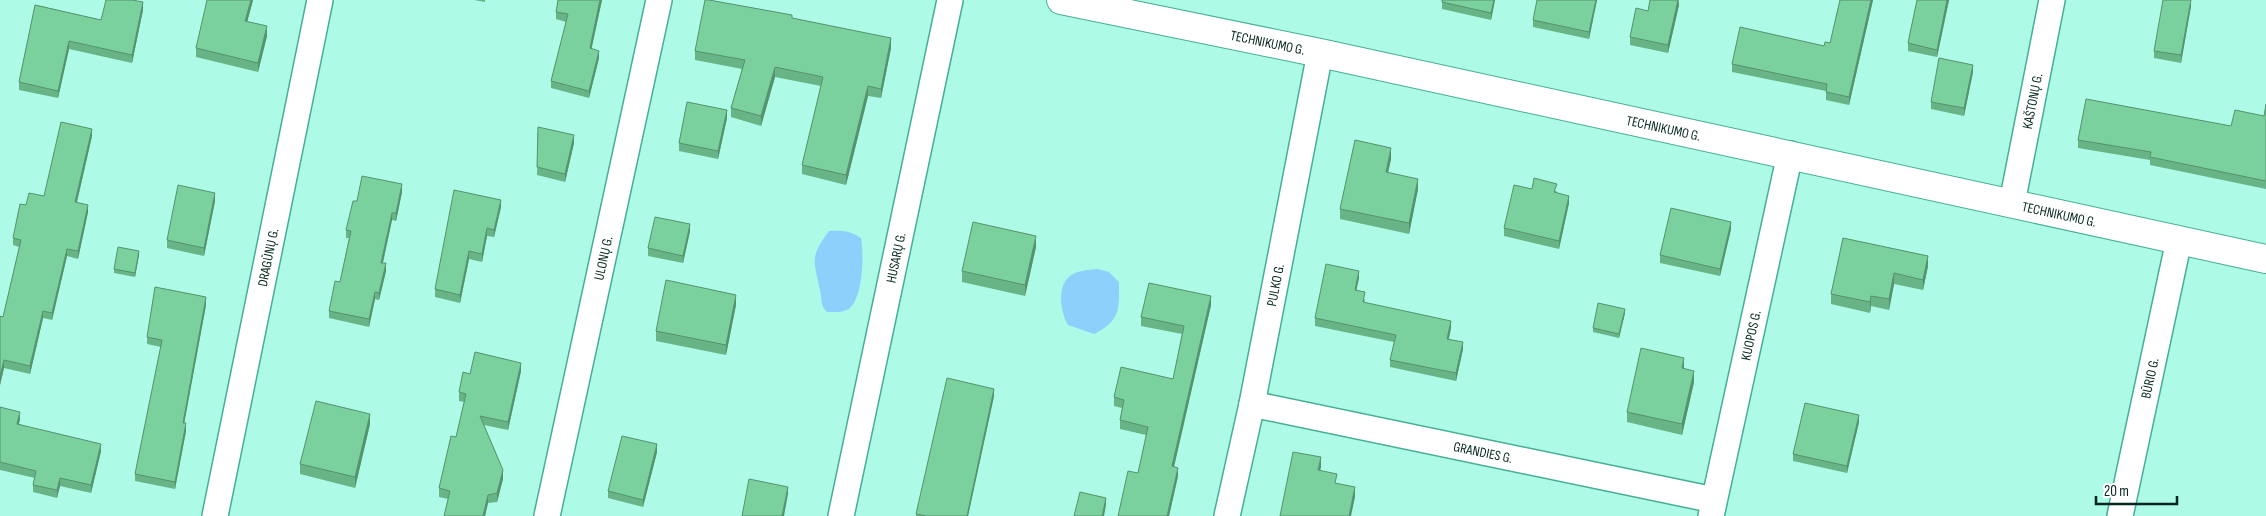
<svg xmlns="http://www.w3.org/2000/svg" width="2266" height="516" viewBox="0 0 2266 516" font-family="'Sofia Sans Condensed',sans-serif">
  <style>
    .water { fill: #8cd1fb }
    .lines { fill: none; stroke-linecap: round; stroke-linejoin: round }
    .minor-casing { stroke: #46ae97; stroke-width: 28 }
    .tertiary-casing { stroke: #46ae97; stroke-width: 30 }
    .minor { stroke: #fff; stroke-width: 25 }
    .tertiary { stroke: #fff; stroke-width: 28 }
    .wall { fill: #69b487 }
    .shaded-wall { fill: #55926e }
    .building { fill: #7ad19d; stroke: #55926e }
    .labels { text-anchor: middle; stroke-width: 5; stroke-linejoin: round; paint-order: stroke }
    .street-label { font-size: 14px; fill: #04261f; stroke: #fff }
  </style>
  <rect width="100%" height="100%" fill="#adfbe6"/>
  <!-- water -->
  <g class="water">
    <path d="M 829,231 C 842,230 851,231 861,238 C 864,254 863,297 850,308 C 844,313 834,312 827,312 C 820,305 822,299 820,290 C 814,260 809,258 829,231 Z"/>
    <path d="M 1098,269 L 1109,272 L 1119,282 C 1119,310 1121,320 1094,334 L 1068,325 C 1061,313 1056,287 1070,276 C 1078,270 1088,270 1098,269 Z"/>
  </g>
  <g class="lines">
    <defs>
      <g id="minor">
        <path id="s1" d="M 2012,203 L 2052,0"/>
        <path id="s2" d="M 1252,404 L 1714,500"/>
        <path id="s3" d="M 215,516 L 320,0"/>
        <path id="s4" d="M 547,516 L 659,0"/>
        <path id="s5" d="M 841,516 L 950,0"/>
        <path id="s6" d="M 1227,516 L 1252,404 L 1320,53"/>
        <path id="s7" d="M 1711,516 L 1790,154"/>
        <path id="s8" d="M 2120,516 L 2179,240"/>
      </g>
      <g id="tertiary">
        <path id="s9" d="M 1061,0 L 1320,53 L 2266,259"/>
      </g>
    </defs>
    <!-- minor casing -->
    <use href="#minor" class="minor-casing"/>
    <!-- tertiary casing -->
    <use href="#tertiary" class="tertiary-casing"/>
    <!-- minor -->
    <use href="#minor" class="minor"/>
    <!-- tertiary -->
    <use href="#tertiary" class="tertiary"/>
  </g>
  <!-- wall -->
  <g class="wall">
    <polygon points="253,0 247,22 267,36 258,72 196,57 196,48"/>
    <polygon points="474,0 485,0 485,2"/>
    <polygon points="558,0 602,0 591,49 599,58 589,98 551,88 551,81 566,22 556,19 556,12"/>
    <polygon points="1442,0 1495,0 1491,20 1442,9"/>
    <polygon points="1597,0 1589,39 1533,27 1533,20"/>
    <polygon points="1679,0 1679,5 1668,53 1630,45 1630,37 1648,11"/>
    <polygon points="1840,0 1873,0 1849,105 1826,100 1826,91 1732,72 1732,64 1824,46 1830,43"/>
    <polygon points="1917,0 1949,0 1937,57 1908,51 1908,43"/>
    <polygon points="35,5 101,20 143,10 132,63 69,49 58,98 19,90 19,82"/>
    <polygon points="2191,6 2181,63 2154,58 2154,51"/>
    <polygon points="792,18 891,48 881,98 868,96 846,185 802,174 802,165 821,86 775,77 761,126 731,117 731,108 742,69 695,60 695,51"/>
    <polygon points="1973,72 1964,116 1931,109 1931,102"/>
    <polygon points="2266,104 2266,189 2150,165 2150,160 2078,148 2078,140 2231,126 2264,116"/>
    <polygon points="727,118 718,159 679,151 679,143"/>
    <polygon points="538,127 574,143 565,182 537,175"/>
    <polygon points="92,136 77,202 88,212 78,259 67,256 52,320 43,318 30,374 4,368 0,385 0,316 3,317 19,247 13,245 13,238 26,205 44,196"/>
    <polygon points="1391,159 1388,172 1418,189 1409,234 1340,219 1340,209"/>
    <polygon points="1532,189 1557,191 1556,192 1569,203 1559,249 1504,236 1504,228"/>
    <polygon points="402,192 396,221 392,220 383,263 386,271 379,300 375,299 369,327 329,318 329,311 340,282 349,238 346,238 346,230 357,201"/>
    <polygon points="215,201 204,256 167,248 167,240"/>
    <polygon points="501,207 494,237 487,236 482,262 469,259 460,303 435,297 435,289"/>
    <polygon points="1731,229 1720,276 1660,263 1660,255"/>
    <polygon points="690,231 683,263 648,256 648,248"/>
    <polygon points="1843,238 1928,266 1923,290 1894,284 1889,310 1871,306 1870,313 1831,304 1831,294"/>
    <polygon points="1036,247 1025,296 962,282 962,271"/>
    <polygon points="139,255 135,277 114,273 114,269"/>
    <polygon points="1359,278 1356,290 1365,300 1364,303 1451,328 1449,339 1463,349 1456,381 1390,367 1390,360 1394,342 1315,326 1315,318"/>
    <polygon points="206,305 184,423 186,431 175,489 135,481 135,474 161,347 147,344 147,337"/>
    <polygon points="736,305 726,355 656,341 656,331"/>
    <polygon points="1211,305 1174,467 1178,476 1169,516 1118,516 1138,473 1146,435 1120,429 1120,420 1122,408 1114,406 1114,397 1173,379 1182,334 1141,326 1141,317"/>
    <polygon points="1625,313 1619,338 1593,332 1593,328"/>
    <polygon points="1684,369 1694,382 1682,435 1627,422 1627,412"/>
    <polygon points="521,371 508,430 484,425 503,479 497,502 488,503 485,516 444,516 448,499 439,497 439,488 456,437 464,402 459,401 459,392 470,374"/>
    <polygon points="994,396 968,516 916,516 916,514"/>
    <polygon points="0,407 20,419 19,424 101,451 91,493 60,486 57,498 33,492 33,485 35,478 0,470"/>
    <polygon points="1859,422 1847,473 1793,461 1793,454"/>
    <polygon points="370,424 355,488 300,474 300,464"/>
    <polygon points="657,452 643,507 608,498 608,491"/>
  </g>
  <!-- shaded-wall -->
  <g class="shaded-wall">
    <polygon points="251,0 253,0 245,30 245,21"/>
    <polygon points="600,0 602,0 590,56 590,48"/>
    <polygon points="1494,0 1495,0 1491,20 1491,13"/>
    <polygon points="1596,0 1597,0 1589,39 1589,32"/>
    <polygon points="1678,0 1679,5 1668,53 1668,45"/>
    <polygon points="1871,0 1873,0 1849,105 1849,97"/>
    <polygon points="1947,0 1949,0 1937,57 1937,50"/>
    <polygon points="2191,0 2191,6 2181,63 2181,55"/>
    <polygon points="143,2 143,10 132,63 132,55"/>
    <polygon points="267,26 267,36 258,72 258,63"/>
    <polygon points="891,38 891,48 881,98 881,89"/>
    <polygon points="69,41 69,49 58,98 58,91"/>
    <polygon points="599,51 599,58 589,98 589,91"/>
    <polygon points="1973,65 1973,72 1964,116 1964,108"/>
    <polygon points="775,67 775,77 761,126 761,116"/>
    <polygon points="868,86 868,96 846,185 846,175"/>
    <polygon points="727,110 727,118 718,159 718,151"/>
    <polygon points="92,129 92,136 75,210 75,202"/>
    <polygon points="574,135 574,143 565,182 565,174"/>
    <polygon points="1391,148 1391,159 1386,182 1386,172"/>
    <polygon points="1418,179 1418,189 1409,234 1409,223"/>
    <polygon points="402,184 402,192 396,221 396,213"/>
    <polygon points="215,193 215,201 204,256 204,248"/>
    <polygon points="1569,196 1569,203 1559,249 1559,241"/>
    <polygon points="501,200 501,207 494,237 494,230"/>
    <polygon points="88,205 88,212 78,259 78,251"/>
    <polygon points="392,213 392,220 381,270 381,263"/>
    <polygon points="1731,222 1731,229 1720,276 1720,269"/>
    <polygon points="690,224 690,231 683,263 683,256"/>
    <polygon points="487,228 487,236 482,262 482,254"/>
    <polygon points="1036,236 1036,247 1025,296 1025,285"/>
    <polygon points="67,249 67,256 52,320 52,313"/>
    <polygon points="139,251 139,255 135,277 135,273"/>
    <polygon points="469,251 469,259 460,303 460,295"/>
    <polygon points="1928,256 1928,266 1923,290 1923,280"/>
    <polygon points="386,263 386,271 379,300 379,293"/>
    <polygon points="1359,271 1359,278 1355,297 1355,290"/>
    <polygon points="1894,273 1894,284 1889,310 1889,299"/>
    <polygon points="375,292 375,299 369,327 369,319"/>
    <polygon points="736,295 736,305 726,355 726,345"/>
    <polygon points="1211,296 1211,305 1172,475 1172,466"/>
    <polygon points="1871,296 1871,306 1870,313 1870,302"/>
    <polygon points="206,297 206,305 183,430 183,423"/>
    <polygon points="1625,309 1625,313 1619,338 1619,334"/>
    <polygon points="43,311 43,318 30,374 30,366"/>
    <polygon points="1451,321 1451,328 1447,346 1447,339"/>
    <polygon points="1463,342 1463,349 1456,381 1456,373"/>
    <polygon points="1684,358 1684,368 1682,378 1682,368"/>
    <polygon points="4,360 4,368 0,385 0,377"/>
    <polygon points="521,363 521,371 508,430 508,422"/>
    <polygon points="1694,371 1694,382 1682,435 1682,424"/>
    <polygon points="994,389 994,396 968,516 967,516"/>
    <polygon points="20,412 20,419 17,431 17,424"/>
    <polygon points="370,414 370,424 355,488 355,477"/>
    <polygon points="1859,415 1859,422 1847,473 1847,466"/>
    <polygon points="186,423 186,431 175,489 175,482"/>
    <polygon points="101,444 101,451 91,493 91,485"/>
    <polygon points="657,444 657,452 643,507 643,500"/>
    <polygon points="1321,457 1321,467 1318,480 1318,470"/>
    <polygon points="1178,468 1178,476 1169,516 1167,516"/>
    <polygon points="503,470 503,479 497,502 497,493"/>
    <polygon points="60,478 60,486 57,498 57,490"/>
    <polygon points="788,487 788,494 784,516 782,516"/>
    <polygon points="1355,487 1355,497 1351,516 1349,516"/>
    <polygon points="488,495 488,503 485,516 483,516"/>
    <polygon points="1106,498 1106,505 1104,516 1102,516"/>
  </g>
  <!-- building -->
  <g class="building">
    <polygon points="106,0 132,0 143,2 132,55 69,41 58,91 19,82 35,5 101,20"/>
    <polygon points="207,0 251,0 245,21 267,26 258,63 196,48"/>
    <polygon points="558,0 600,0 590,48 599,51 589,91 551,81 568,14 556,12"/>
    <polygon points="705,0 709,0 792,15 792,18 891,38 881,89 868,86 846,175 802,165 823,77 775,67 761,116 731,108 745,60 695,51"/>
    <polygon points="1442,0 1494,0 1491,13 1442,2"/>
    <polygon points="1537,0 1596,0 1589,32 1533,20"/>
    <polygon points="1650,0 1678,0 1668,45 1630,37 1636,8 1648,11"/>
    <polygon points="1840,0 1871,0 1849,97 1826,92 1827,84 1732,64 1740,27 1824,46 1825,42 1830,43"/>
    <polygon points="1917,0 1947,0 1937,50 1908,43"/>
    <polygon points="2163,0 2191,0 2181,55 2154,51"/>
    <polygon points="1939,58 1973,65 1964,108 1931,102"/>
    <polygon points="2086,99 2231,126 2235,110 2264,116 2266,104 2266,181 2150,157 2151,152 2078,140"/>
    <polygon points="687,102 727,110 718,151 679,143"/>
    <polygon points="61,122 92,129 75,202 88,205 78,251 67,249 52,313 43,311 30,366 4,360 0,377 0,316 3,317 21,240 13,238 20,204 26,205 29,193 44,196"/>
    <polygon points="538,127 574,135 565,174 537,167"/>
    <polygon points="1355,140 1391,148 1386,172 1418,179 1409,223 1340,209"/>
    <polygon points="362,176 402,184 396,213 392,213 381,263 386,263 379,293 375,292 369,319 329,311 335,281 340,282 351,231 346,230 353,201 357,201"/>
    <polygon points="1534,178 1557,184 1554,192 1569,196 1559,241 1504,228 1514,185 1532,189"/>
    <polygon points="178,185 215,193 204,248 167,240"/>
    <polygon points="454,190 501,200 494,230 487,228 482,254 469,251 460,295 435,289"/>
    <polygon points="1671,208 1731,222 1720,269 1660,255"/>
    <polygon points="655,217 690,224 683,256 648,248"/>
    <polygon points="973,222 1036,236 1025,285 962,271"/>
    <polygon points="1843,238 1928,256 1923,280 1894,273 1889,299 1871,296 1870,302 1831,294"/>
    <polygon points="118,247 139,251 135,273 114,269"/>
    <polygon points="1326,264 1359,271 1355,290 1365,292 1363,302 1451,321 1447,339 1463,342 1456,373 1390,360 1396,335 1315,318"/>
    <polygon points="666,280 736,295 726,345 656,331"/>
    <polygon points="1149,283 1211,296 1172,466 1178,468 1167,516 1118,516 1128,471 1138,473 1148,427 1120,420 1124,400 1114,397 1121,367 1173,379 1184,326 1141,317"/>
    <polygon points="155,287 206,297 183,423 186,423 175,482 135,474 162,340 147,337"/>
    <polygon points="1598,303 1625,309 1619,334 1593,328"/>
    <polygon points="1641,348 1684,358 1682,368 1694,371 1682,424 1627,412"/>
    <polygon points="475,352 521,363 508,422 480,416 503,470 497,493 488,495 483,516 444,516 450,491 439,488 451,436 456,437 466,394 459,392 463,372 470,374"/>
    <polygon points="947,378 994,389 967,516 926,516 916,514"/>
    <polygon points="316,401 370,414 355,477 300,464"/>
    <polygon points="1805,403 1859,415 1847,466 1793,454"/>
    <polygon points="0,407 20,412 17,424 101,444 91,485 60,478 57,490 33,485 36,471 0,462"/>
    <polygon points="622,436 657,444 643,500 608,491"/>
    <polygon points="1293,452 1321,457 1318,470 1337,474 1335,483 1355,487 1349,516 1280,516"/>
    <polygon points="749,479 788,487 782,516 742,516"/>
    <polygon points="1080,492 1106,498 1102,516 1074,516"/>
  </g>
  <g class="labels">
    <!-- street labels -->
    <g class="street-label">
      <text dy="5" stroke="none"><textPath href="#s9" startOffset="211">TECHNIKUMO G.</textPath></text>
      <text dy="5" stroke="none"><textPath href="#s1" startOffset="104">KAŠTONŲ G.</textPath></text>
      <text dy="5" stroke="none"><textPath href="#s9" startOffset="616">TECHNIKUMO G.</textPath></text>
      <text dy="5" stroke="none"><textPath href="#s9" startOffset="1021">TECHNIKUMO G.</textPath></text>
      <text dy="5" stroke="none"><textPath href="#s3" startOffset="264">DRAGŪNŲ G.</textPath></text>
      <text dy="5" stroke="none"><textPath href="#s4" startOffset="264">ULONŲ G.</textPath></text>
      <text dy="5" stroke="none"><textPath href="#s5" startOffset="264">HUSARŲ G.</textPath></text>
      <text dy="5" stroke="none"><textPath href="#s6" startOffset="236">PULKO G.</textPath></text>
      <text dy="5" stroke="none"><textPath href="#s7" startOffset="185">KUOPOS G.</textPath></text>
      <text dy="5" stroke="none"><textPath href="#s8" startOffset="141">BŪRIO G.</textPath></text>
      <text dy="5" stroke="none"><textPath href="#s2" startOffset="236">GRANDIES G.</textPath></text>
    </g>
  </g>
  <!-- scale -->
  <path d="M2096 496v8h81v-8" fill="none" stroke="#04261f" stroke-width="2.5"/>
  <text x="2104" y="496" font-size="15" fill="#04261f" stroke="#ffffff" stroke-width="4" paint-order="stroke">20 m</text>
</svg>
